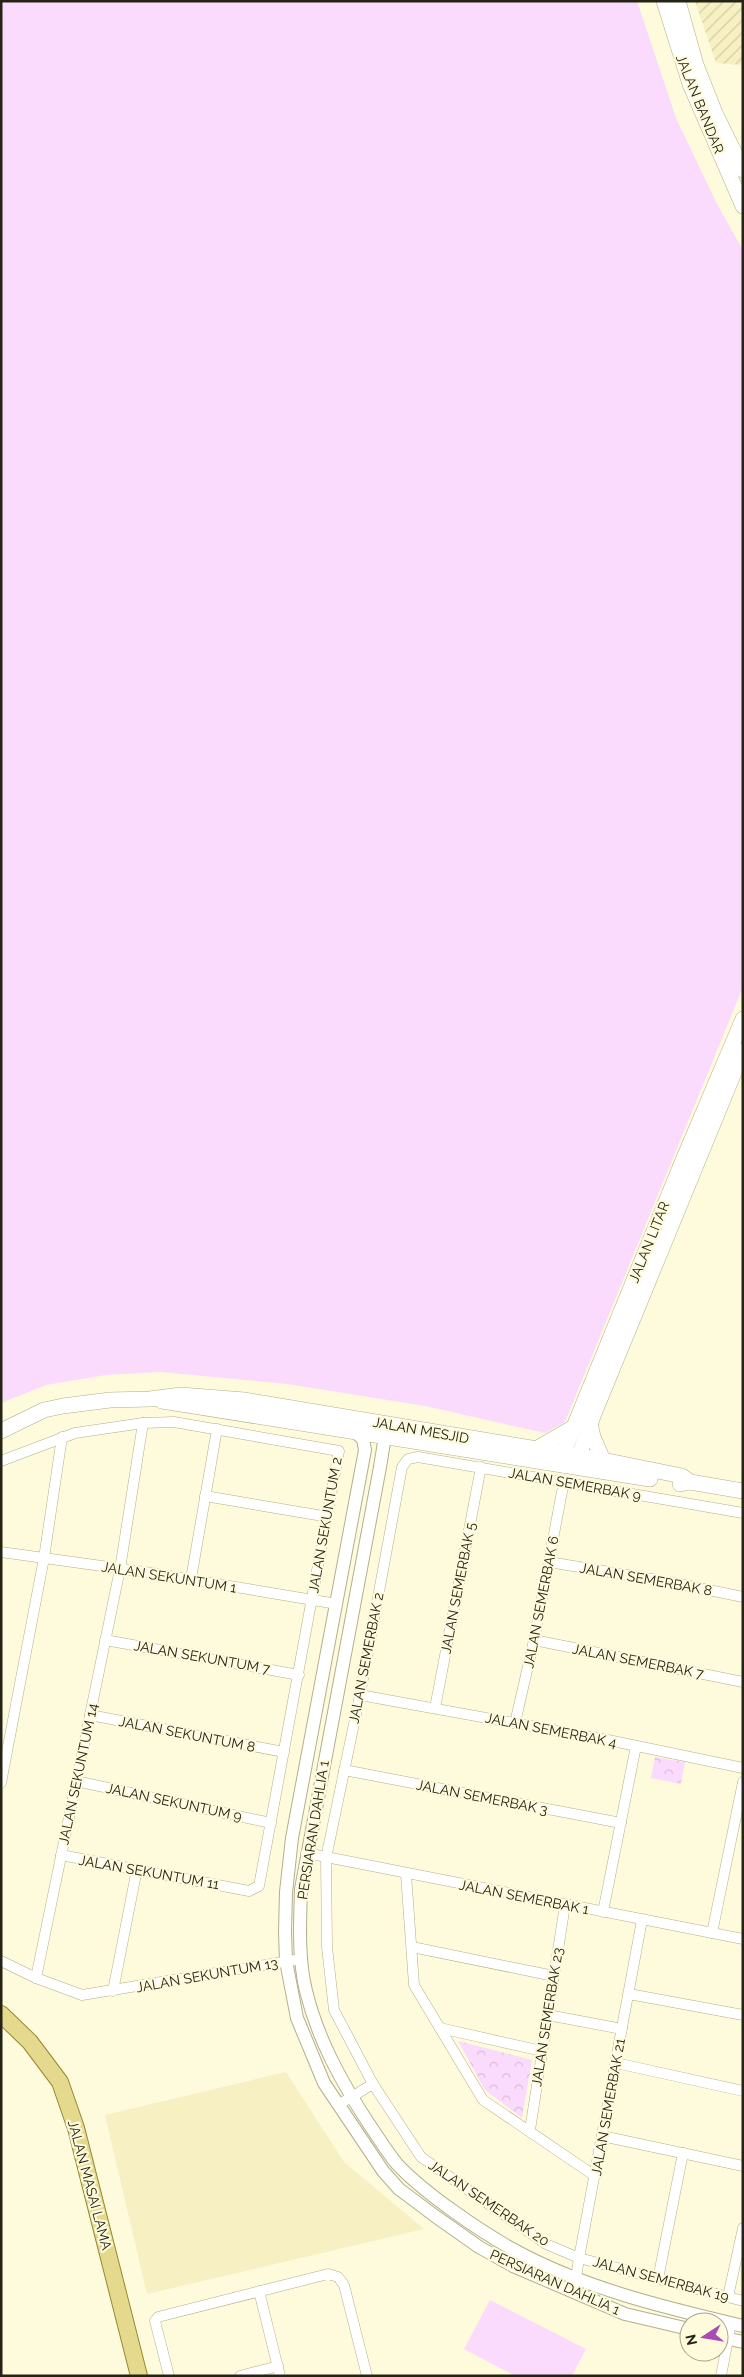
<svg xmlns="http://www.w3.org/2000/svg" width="744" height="2377" viewBox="0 0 744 2377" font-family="Raleway,sans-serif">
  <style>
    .built { fill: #f6f0c2 }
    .industrial { fill: url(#industrial-furrows) }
    .park { fill: url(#park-crowns) }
    .garden { fill: #fbdbfd }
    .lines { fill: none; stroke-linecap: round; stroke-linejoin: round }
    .minor-casing { stroke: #b4af8b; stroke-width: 11 }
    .tertiary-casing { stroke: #b4af8b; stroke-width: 14 }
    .secondary-casing { stroke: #b4af8b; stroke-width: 16 }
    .primary-casing { stroke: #968933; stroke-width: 18 }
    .minor { stroke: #fff; stroke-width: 10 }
    .tertiary { stroke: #fff; stroke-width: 12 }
    .secondary { stroke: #fff; stroke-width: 15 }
    .primary { stroke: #e5d98e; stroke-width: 16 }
    .labels { text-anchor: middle; stroke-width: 4.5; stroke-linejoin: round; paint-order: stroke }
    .street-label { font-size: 14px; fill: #252315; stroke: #fefadc }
  </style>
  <defs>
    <pattern id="industrial-furrows" width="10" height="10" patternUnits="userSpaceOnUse" patternTransform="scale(1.25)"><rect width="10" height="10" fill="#f6f0c2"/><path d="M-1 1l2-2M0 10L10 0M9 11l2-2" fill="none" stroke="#d3cea6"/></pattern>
    <pattern id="park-crowns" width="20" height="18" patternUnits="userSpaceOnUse" patternTransform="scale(1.25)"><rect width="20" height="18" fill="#fbdbfd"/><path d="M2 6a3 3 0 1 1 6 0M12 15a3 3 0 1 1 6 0" fill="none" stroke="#d7bcd8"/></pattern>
  </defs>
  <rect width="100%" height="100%" fill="#fefadc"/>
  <!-- built -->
  <polygon class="built" points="286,2072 344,2162 424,2229 147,2294 105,2115"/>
  <!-- industrial -->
  <polygon class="industrial" points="695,1 743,1 743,65 716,63"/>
  <!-- park -->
  <g class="park">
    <polygon points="655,1757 685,1762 681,1784 651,1778"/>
    <polygon points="458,2041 532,2060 522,2118 485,2090"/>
  </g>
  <!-- garden -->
  <g class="garden">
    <polygon points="1,1 637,1 676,118 717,204 743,250 743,987 565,1422 545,1433 425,1406 287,1384 160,1372 106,1375 46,1385 1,1403"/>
    <polygon points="490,2300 586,2349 572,2376 515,2376 464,2349"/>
  </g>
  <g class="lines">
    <defs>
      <g id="minor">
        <polyline points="1,1461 75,1433 143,1423 174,1422 339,1451 259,1886 249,1891 61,1855"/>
        <polyline points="205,1496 323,1516"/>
        <polyline points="743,1513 418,1457 408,1459 402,1467 360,1695 326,1858 327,1947 334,2010 373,2084 421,2157 546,2244 579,2258 743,2301"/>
        <polyline points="1,1552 152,1573 337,1604"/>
        <polyline points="549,1562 670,1582 743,1597"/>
        <polyline points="191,1579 217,1429"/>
        <polyline points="105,1640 299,1675"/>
        <polyline points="534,1640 743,1682"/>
        <polyline points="360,1695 608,1740 743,1768"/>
        <polyline points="435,1708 481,1467"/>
        <polyline points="90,1715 284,1752"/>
        <polyline points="515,1723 534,1640 564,1481"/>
        <polyline points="344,1770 621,1823"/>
        <polyline points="76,1781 271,1823"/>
        <polyline points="1,1783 44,1558 62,1437"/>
        <polyline points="306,1853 743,1939"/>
        <polyline points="406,1874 414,1985 483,2100 595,2176"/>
        <polyline points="603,1912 636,1746"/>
        <polyline points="712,1933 743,1782"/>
        <polyline points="412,1947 554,1976"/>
        <polyline points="1,1961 36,1978 82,1995 301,1959"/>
        <polyline points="36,1978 120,1569 143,1423"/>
        <polyline points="113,1991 137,1869"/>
        <polyline points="629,1994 743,2015"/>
        <polyline points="548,2015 622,2029"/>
        <polyline points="440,2028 542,2051"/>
        <polyline points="616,2063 743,2091"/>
        <polyline points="338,2105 373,2084"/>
        <polyline points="530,2130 565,1905"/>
        <polyline points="602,2136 743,2166"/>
        <polyline points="658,2279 683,2153"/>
        <polyline points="575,2285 579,2258 642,1920"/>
        <polyline points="259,2291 280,2376"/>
        <polyline points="728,2297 743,2228"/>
        <polyline points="169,2376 155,2321 158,2317 328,2274 338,2277 344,2285 367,2376"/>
        <polyline points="240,2376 278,2366"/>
        <polyline points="721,2376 731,2323"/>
      </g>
      <g id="tertiary">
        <path d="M 381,1429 L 385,1436 L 380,1467 L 301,1889 C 300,1923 298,1958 306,1991 C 318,2040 342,2083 369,2124 C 378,2137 387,2152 397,2164 C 424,2193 481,2232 516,2251 C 586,2289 667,2308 743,2326"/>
        <polyline points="354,1431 363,1439 365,1450 292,1838 286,1892 285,1932 286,1961 297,2018 324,2083 383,2171 399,2189 435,2216 479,2247 513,2266 625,2314 689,2329"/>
        <polyline points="719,2337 743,2342"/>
      </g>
      <g id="secondary">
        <polyline points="664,1 690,84 743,206"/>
        <polyline points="678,1 696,65 715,113 743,170"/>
        <polyline points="162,1401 650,1479"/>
        <polyline points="590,1423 593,1437 603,1460"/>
        <polyline points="1,1431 44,1410 63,1406 110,1400 150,1399 181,1395 244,1400 603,1460 682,1476 690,1482"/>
        <polyline points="536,1449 574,1427"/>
        <polyline points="560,1461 681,1165 743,1019"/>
        <polyline points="576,1464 593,1416 743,1051"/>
        <polyline points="680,1484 690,1482 743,1491"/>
      </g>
      <polyline id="primary" points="1,2014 30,2042 60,2082 76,2128 139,2376"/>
    </defs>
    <!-- minor casing -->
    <use href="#minor" class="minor-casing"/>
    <!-- tertiary casing -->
    <use href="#tertiary" class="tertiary-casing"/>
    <!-- secondary casing -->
    <use href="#secondary" class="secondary-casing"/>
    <!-- primary casing -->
    <use href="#primary" class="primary-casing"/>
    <!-- minor -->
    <use href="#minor" class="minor"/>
    <!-- tertiary -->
    <use href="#tertiary" class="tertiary"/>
    <!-- secondary -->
    <use href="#secondary" class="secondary"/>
    <!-- primary -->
    <use href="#primary" class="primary"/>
  </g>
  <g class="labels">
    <!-- street labels -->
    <g class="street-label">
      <text transform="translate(700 104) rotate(68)" y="5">JALAN BANDAR</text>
      <text transform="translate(649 1242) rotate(-68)" y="5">JALAN LITAR</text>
      <text transform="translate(421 1430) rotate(10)" y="5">JALAN MESJID</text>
      <text transform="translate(575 1484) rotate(10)" y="5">JALAN SEMERBAK 9</text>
      <text transform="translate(325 1525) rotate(-80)" y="5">JALAN SEKUNTUM 2</text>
      <text transform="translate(169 1577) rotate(9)" y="5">JALAN SEKUNTUM 1</text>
      <text transform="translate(646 1579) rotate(10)" y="5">JALAN SEMERBAK 8</text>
      <text transform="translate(458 1588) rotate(-79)" y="5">JALAN SEMERBAK 5</text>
      <text transform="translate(541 1602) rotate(-79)" y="5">JALAN SEMERBAK 6</text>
      <text transform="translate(202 1657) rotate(10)" y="5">JALAN SEKUNTUM 7</text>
      <text transform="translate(366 1658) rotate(-79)" y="5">JALAN SEMERBAK 2</text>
      <text transform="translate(638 1661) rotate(11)" y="5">JALAN SEMERBAK 7</text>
      <text transform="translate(551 1730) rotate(11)" y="5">JALAN SEMERBAK 4</text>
      <text transform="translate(187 1734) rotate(11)" y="5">JALAN SEKUNTUM 8</text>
      <text transform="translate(78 1774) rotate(-78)" y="5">JALAN SEKUNTUM 14</text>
      <text transform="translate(482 1797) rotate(11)" y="5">JALAN SEMERBAK 3</text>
      <text transform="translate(174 1802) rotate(12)" y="5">JALAN SEKUNTUM 9</text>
      <text transform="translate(313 1830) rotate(-81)" y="5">PERSIARAN DAHLIA 1</text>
      <text transform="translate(149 1872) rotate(10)" y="5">JALAN SEKUNTUM 11</text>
      <text transform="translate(524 1897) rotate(11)" y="5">JALAN SEMERBAK 1</text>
      <text transform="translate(207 1975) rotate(-10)" y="5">JALAN SEKUNTUM 13</text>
      <text transform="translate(547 2017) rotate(-81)" y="5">JALAN SEMERBAK 23</text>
      <text transform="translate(608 2107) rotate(-80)" y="5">JALAN SEMERBAK 21</text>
      <text transform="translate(90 2185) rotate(75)" y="5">JALAN MASAI LAMA</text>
      <text transform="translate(489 2203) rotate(34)" y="5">JALAN SEMERBAK 20</text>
      <text transform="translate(661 2279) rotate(15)" y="5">JALAN SEMERBAK 19</text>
      <text transform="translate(555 2282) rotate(24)" y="5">PERSIARAN DAHLIA 1</text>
    </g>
  </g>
  <!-- border -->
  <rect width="744" height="2377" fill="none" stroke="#252315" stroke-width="5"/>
  <!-- north arrow -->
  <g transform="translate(704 2337) rotate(258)"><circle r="24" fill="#fefadc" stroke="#a7a48c"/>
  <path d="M0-4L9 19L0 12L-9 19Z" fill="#aa4ab2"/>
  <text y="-8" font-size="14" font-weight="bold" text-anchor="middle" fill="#252315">N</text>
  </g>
</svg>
